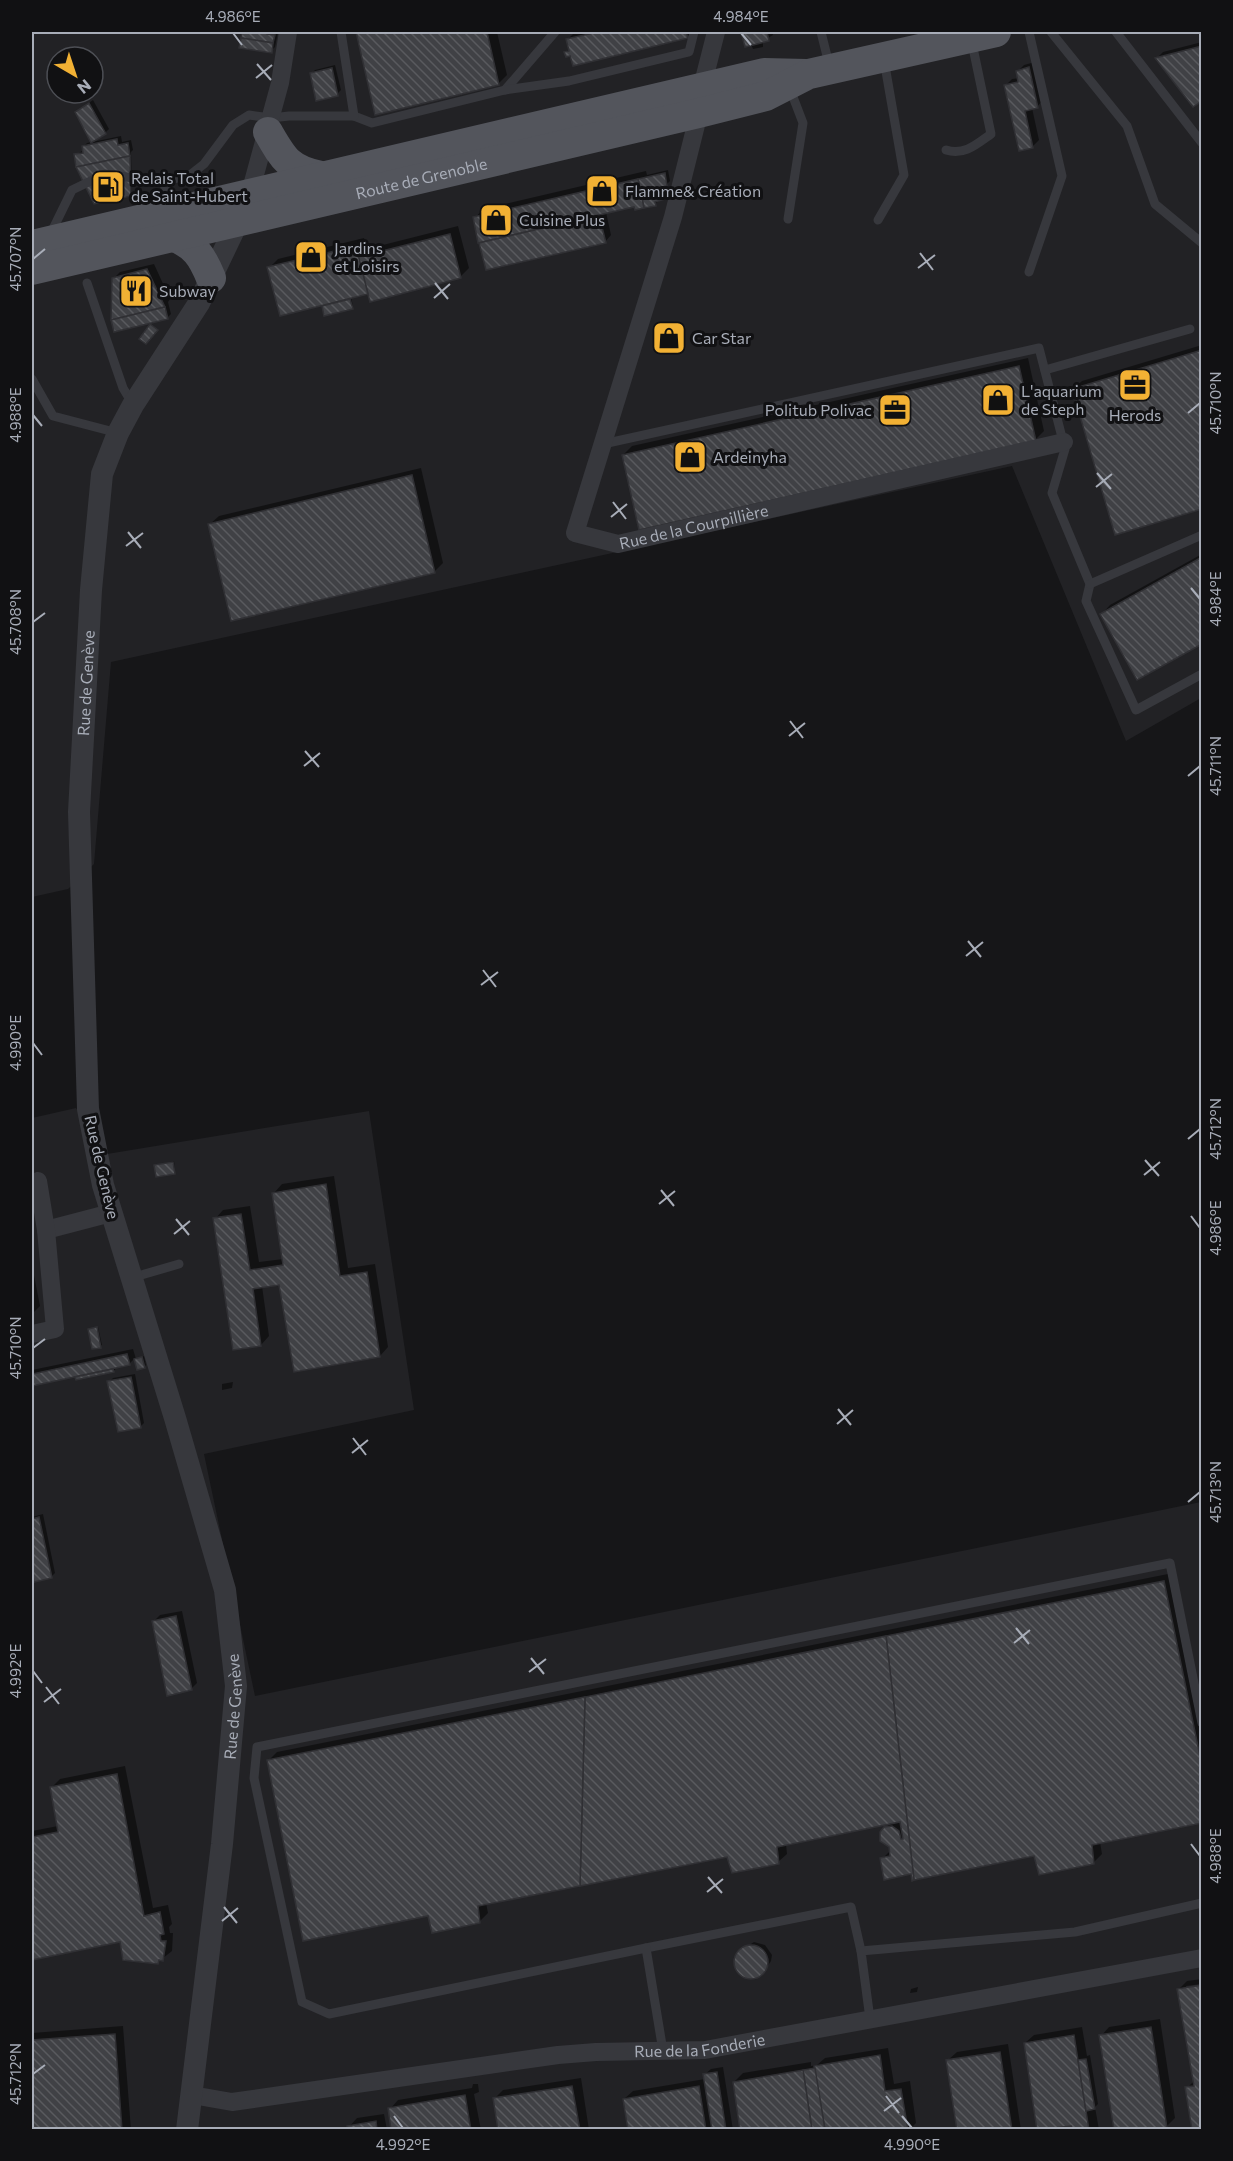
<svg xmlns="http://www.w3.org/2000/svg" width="1233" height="2161" viewBox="0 0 1233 2161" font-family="Commissioner,sans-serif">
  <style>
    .built { fill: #222225; fill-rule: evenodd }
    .shadow { fill: #0007 }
    .building { fill: url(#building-back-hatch); stroke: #303034; stroke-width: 1.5 }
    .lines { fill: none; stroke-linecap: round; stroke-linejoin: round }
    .service { stroke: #37383d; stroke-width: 9 }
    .minor { stroke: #37383d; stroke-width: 18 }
    .tertiary { stroke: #37383d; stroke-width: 22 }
    .primary { stroke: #53555c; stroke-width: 30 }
    .ticks { fill: none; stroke: #a8adb8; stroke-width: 2 }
    .labels { text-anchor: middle; stroke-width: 6; stroke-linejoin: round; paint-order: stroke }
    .poi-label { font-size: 16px; fill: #a8adb8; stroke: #111113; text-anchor: start }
    .street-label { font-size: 16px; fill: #a8adb8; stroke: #111113 }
    .neatline { fill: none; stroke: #a8adb8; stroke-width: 2 }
    .ticks-label { font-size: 15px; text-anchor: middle; fill: #a8adb8 }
  </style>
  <defs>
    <pattern id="building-back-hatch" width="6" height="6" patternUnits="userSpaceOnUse" patternTransform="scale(1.5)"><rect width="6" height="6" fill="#404145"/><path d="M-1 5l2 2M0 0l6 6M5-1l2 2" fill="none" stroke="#595a5e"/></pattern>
  </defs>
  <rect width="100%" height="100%" fill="#161618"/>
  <!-- built -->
  <g class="built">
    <path d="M 32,32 L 1201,32 L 1201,698 L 1126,741 L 1012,466 L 111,662 L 94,864 L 68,889 L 32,897 ZM 57,57 L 93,57 L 93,93 L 57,93 Z"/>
    <polygon points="76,1108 107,1154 369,1111 414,1410 204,1454 255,1696 1201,1502 1201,2129 32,2129 32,1118"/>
  </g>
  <!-- shadow -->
  <g class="shadow">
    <polygon points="243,32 278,32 275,47 271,51 241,47"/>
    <polygon points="357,32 497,32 507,75 498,84 376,113"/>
    <polygon points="581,32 693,32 687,37 571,54 566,52 570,48 568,39 574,33"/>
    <polygon points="743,32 772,32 773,35 763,41 763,47 753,49 751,44 746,45"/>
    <polygon points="1202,42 1202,99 1157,58 1163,52"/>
    <polygon points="1035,62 1043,100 1037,107 1032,108 1039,140 1033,146 1020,149 1005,86 1012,79 1019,78 1018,71 1024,65"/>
    <polygon points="335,65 341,90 337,94 311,74 315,70"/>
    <polygon points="93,100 109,129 105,133 76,112"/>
    <polygon points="121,136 122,142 131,140 133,150 131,152 132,193 130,195 75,155 84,150 83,147 87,143"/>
    <polygon points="668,170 670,181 666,185 668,194 655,204 635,205 606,212 611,235 605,242 487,269 475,218 483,209 646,171 647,175"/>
    <polygon points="458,226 469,268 460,277 351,297 353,306 352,308 323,306 327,303 269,268 278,259 364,238 367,249"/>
    <polygon points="154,264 170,299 168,302 171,314 167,318 113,279 120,272"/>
    <polygon points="1202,345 1202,508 1073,389 1082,381"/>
    <polygon points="1028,358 1044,431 1035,440 623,455 632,446"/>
    <polygon points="421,468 443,563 434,572 210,524 219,516"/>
    <polygon points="1202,554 1202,642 1102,614 1110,605"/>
    <polygon points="174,1161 175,1171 174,1173 155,1165"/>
    <polygon points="334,1176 348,1268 375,1264 388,1347 380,1356 280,1283 262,1286 269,1336 261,1345 215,1219 223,1210 250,1206 259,1262 283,1259 274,1193 282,1184"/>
    <polygon points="32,1265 40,1306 32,1314"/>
    <polygon points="98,1327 102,1345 100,1346 89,1330"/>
    <polygon points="133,1349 136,1359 144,1356 146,1365 144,1367 138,1368 135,1358 129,1364 116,1367 115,1370 77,1379 76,1375 32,1384 32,1370"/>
    <polygon points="135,1374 144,1423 141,1426 109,1382 113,1378"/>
    <polygon points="233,1382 232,1388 222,1390 222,1384"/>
    <polygon points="43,1514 55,1573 51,1577 32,1581 32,1517"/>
    <polygon points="1173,1573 1202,1717 1202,1821 1100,1842 1102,1854 1093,1863 1035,1855 912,1873 882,1859 891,1850 885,1828 891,1823 786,1844 787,1854 778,1862 728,1855 486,1903 488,1913 479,1922 429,1915 268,1761 277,1752"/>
    <polygon points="182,1611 197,1683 191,1689 153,1622 160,1615"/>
    <polygon points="125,1766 153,1908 168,1905 172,1924 169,1927 170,1933 173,1933 172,1951 158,1962 121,1941 32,1958 32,1831 58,1826 51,1788 60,1779"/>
    <polygon points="754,1942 765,1945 772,1955 771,1961 763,1973 751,1978 741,1974 735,1962 739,1952"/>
    <polygon points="1202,1979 1202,1984 1186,1986 1202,2127 1187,2088 1195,2080 1179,1989 1187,1981"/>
    <polygon points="918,1987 917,1992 910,1993 911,1989"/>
    <polygon points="1160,2019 1175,2118 1166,2127 1148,2130 1115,2130 1101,2036 1109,2027"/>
    <polygon points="123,2026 131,2130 32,2130 32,2033"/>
    <polygon points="1082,2027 1087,2056 1090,2055 1098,2104 1095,2107 1099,2130 1073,2130 1025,2043 1034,2035"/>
    <polygon points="1008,2044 1021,2130 959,2130 948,2060 957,2052"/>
    <polygon points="888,2048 894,2084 910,2081 916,2123 909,2130 742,2130 734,2082 743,2073 811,2062 811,2066 817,2065 825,2058"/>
    <polygon points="723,2067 733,2130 629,2130 624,2099 633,2091 705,2079 704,2075 711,2069"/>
    <polygon points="581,2078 589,2130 499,2130 494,2099 503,2090"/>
    <polygon points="473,2084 478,2084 479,2092 474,2094 481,2130 393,2130 390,2109 398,2100 472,2088"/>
    <polygon points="384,2114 387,2130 349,2130 349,2127 357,2118"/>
  </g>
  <!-- building -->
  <g class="building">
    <polygon points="242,32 267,32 267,34 275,35 273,43 241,38"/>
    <polygon points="356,32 487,32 499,85 375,115"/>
    <polygon points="598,32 686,32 688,38 573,66 570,56 566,57 564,52 569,51 566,39"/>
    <polygon points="741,32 767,32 769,41 745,47"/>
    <polygon points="241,38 273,43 272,53 239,48"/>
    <polygon points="1202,46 1202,101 1193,107 1155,58"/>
    <polygon points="1029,67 1038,108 1025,111 1033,148 1019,151 1004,85 1018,82 1016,71"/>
    <polygon points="332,68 338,96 316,101 310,73"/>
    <polygon points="89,103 106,134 91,143 75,112"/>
    <polygon points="117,139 118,145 128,143 130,156 76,167 74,154 83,153 82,146"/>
    <polygon points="130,156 131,196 94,204 76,167"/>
    <polygon points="665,173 667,186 662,187 665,199 655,202 656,206 644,208 638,179"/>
    <polygon points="638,179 644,208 635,210 634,207 478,243 473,217"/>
    <polygon points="599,215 606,243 486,270 479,243"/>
    <polygon points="450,234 461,278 370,302 358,257"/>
    <polygon points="356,246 368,294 280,316 267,267"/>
    <polygon points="147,269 165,307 111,320 112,278"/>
    <polygon points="350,299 353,309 324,316 322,306"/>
    <polygon points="165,307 168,319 114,332 111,320"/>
    <polygon points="150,324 158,330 146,344 139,339"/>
    <polygon points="1202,350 1202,509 1115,535 1072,389"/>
    <polygon points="1019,366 1036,441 639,530 622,455"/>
    <polygon points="412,475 435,573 231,621 208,524"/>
    <polygon points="1202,557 1202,644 1137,680 1100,614"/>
    <polygon points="173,1162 175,1174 156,1177 154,1165"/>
    <polygon points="326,1184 340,1276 367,1272 380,1357 294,1372 279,1285 253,1289 261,1346 233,1350 213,1218 241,1214 250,1270 283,1265 272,1193"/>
    <polygon points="97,1327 101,1348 92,1349 88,1329"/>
    <polygon points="127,1354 130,1365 32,1386 32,1374"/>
    <polygon points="142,1357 145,1368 137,1370 134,1359"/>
    <polygon points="113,1369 114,1372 76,1380 75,1377"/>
    <polygon points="131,1377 141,1428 118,1432 107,1381"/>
    <polygon points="39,1517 52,1578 34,1582 32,1572 32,1519"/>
    <polygon points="1164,1581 1202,1766 1202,1823 1092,1845 1094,1864 1039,1875 1034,1856 914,1880 886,1636"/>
    <polygon points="176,1616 192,1690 167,1696 152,1621"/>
    <polygon points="886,1636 914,1880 912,1881 911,1874 884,1880 880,1858 890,1856 889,1847 880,1841 880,1832 884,1827 892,1826 899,1831 901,1839 903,1839 900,1822 777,1847 779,1864 732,1873 727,1857 580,1886 585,1697"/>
    <polygon points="585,1697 580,1886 478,1906 480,1923 432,1933 428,1916 303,1941 267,1760"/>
    <polygon points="117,1774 144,1916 160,1912 164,1934 160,1935 161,1941 166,1941 163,1961 159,1960 158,1964 123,1960 120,1942 32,1960 32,1837 58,1832 50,1787"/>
    <circle cx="751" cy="1962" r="17"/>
    <polygon points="1202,1985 1202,2129 1192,2130 1185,2087 1194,2086 1177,1989"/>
    <polygon points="1151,2027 1167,2128 1114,2130 1099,2035"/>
    <polygon points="115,2034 122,2130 32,2130 32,2040"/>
    <polygon points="1074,2035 1089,2130 1072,2130 1071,2126 1037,2130 1024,2043"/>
    <polygon points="1000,2052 1012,2130 957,2130 946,2060"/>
    <polygon points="880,2055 885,2091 901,2089 908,2130 825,2130 814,2066"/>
    <polygon points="1086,2059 1095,2109 1086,2111 1078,2060"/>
    <polygon points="815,2068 825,2130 812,2130 803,2070"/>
    <polygon points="803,2070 812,2130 740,2130 733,2082"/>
    <polygon points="717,2072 726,2130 712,2130 703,2074"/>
    <polygon points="572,2086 580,2130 498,2130 493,2098"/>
    <polygon points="699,2086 706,2130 628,2130 623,2099"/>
    <polygon points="465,2095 471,2130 391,2130 388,2108"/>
    <polygon points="376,2121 377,2130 348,2130 347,2126"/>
  </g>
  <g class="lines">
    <!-- service -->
    <g class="service">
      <polyline points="821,32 829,64"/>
      <polyline points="1051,32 1127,126 1155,204 1202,243"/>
      <polyline points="1116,32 1202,143"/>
      <polyline points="505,90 555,32"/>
      <polyline points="354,116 372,123 505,90 569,81 689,52 694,32"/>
      <path d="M 946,150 C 964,156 977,144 991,134 L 972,43"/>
      <polyline points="162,182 190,175 204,164 233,125 249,115 271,118 289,116 354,116 341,32"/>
      <polyline points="788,219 803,123 790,89"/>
      <polyline points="878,220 904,175 884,60"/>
      <polyline points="50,235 72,190 105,174 162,182 179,205"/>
      <polyline points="1029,272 1062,176 1029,32"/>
      <polyline points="87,283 123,388 132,403"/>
      <polyline points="1045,370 1190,329"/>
      <polyline points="32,379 53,416 118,433"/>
      <polyline points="603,444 1039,348 1065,449 1052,493 1090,584 1086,601 1136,710 1202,674"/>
      <polyline points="1090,584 1202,535"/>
      <polyline points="131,1278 179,1264"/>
      <polyline points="646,1948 851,1907 861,1951"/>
      <polyline points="870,2019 861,1951 1075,1932 1202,1903"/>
      <polyline points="663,2051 646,1948 329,2014 302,2002 254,1778 257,1747 1170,1563 1202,1723"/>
    </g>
    <!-- minor -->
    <g class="minor">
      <polyline points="702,87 716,32"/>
      <path id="s1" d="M 699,113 L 673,217 L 575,533 L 618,544 L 1064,442"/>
      <polyline points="250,193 280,83 288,32"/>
      <polyline points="46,1230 111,1213"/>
      <polyline points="32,1334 55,1329 46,1230 38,1181"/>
      <path id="s2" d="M 192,2095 L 232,2102 L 558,2055 L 596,2052 L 705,2050 L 1202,1958"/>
    </g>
    <!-- tertiary -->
    <path class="tertiary" id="s3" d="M 187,2130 L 222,1844 L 236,1686 L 225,1590 L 175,1418 L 103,1185 L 88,1109 L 79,812 L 91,590 L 102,474 L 118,433 L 133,405 L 199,303 L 243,211"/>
    <!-- primary -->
    <g class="primary">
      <path d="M 268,132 C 283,158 289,170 321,176"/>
      <path d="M 172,236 C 195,245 202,256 211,278"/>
      <polyline points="32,245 764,73 806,74"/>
      <path id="s4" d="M 32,270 L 699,113 L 766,96 L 809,74 L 996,32"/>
    </g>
  </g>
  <!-- ticks -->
  <path class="ticks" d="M 233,33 L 242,45M 741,33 L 751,45M 257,64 L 271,80M 256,78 L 272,65M 920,253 L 933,270M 33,259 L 45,249M 918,268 L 935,255M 435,283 L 448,299M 434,298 L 450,284M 1188,413 L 1200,403M 33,415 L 42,426M 1097,473 L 1111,489M 1096,487 L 1112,474M 613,502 L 626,519M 611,517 L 627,504M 128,532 L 141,548M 126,546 L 143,533M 1191,588 L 1200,599M 33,622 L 45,613M 790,721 L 803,738M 789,736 L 805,723M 305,751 L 319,767M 304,766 L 320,753M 1188,776 L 1200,766M 968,941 L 981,957M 966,956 L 983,942M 483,970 L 496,987M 481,985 L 498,972M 33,1043 L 42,1055M 1188,1139 L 1200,1129M 1145,1160 L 1159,1176M 1144,1175 L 1160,1162M 661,1190 L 674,1206M 659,1204 L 675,1191M 1191,1216 L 1200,1228M 176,1219 L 189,1235M 174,1234 L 190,1221M 33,1348 L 45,1339M 838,1409 L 851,1425M 837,1424 L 853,1410M 353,1438 L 366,1455M 352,1453 L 368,1440M 1188,1502 L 1200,1492M 1016,1628 L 1029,1644M 1014,1643 L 1030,1630M 531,1658 L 544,1674M 33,1671 L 42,1683M 529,1672 L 546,1659M 46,1687 L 59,1704M 44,1702 L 61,1689M 1191,1844 L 1200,1856M 708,1877 L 722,1893M 707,1892 L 723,1879M 224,1907 L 237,1923M 222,1921 L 238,1908M 33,2074 L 45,2065M 886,2096 L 899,2113M 884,2111 L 901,2098M 394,2116 L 403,2128M 902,2116 L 912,2128"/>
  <!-- icons -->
  <defs>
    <symbol id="fuel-square" viewBox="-11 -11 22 22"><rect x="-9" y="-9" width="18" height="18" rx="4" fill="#f2b134" stroke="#111113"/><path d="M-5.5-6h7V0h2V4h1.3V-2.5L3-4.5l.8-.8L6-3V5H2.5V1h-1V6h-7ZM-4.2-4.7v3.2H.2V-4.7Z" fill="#111"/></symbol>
    <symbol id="shop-square" viewBox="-11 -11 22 22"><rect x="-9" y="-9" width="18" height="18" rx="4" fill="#f2b134" stroke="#111113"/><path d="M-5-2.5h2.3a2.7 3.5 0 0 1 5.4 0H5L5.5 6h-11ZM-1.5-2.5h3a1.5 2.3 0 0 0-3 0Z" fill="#111"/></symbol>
    <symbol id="restaurant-square" viewBox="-11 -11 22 22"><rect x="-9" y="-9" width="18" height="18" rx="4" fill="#f2b134" stroke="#111113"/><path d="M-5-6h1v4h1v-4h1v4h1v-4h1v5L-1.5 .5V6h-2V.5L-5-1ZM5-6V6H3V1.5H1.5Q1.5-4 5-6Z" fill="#111"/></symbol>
    <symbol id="office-square" viewBox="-11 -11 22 22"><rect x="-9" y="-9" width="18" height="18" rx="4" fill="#f2b134" stroke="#111113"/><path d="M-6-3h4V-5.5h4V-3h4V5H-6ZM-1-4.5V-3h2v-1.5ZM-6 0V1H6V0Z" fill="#111"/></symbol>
  </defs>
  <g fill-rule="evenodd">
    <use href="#fuel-square" x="89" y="168" width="38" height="38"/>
    <use href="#shop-square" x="583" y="172" width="38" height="38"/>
    <use href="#shop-square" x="477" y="201" width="38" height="38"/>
    <use href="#shop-square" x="292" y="238" width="38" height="38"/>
    <use href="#restaurant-square" x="117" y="272" width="38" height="38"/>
    <use href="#shop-square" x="650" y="319" width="38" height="38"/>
    <use href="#office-square" x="1116" y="366" width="38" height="38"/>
    <use href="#shop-square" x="979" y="381" width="38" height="38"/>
    <use href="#office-square" x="876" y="391" width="38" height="38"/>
    <use href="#shop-square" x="671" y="438" width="38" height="38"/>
  </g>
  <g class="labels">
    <!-- poi labels -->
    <g class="poi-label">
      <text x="131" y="184">Relais Total<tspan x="131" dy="18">de Saint-Hubert</tspan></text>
      <text x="625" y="197">Flamme&amp; Création</text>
      <text x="519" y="226">Cuisine Plus</text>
      <text x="334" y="254">Jardins<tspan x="334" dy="18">et Loisirs</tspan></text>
      <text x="159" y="297">Subway</text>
      <text x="692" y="344">Car Star</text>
      <text x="1021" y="397">L'aquarium<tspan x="1021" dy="18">de Steph</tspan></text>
      <text x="872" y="416" text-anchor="end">Politub Polivac</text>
      <text x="1135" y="421" text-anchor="middle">Herods</text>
      <text x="713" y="463">Ardeinyha</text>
    </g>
    <!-- street labels -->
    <g class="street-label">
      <text dy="6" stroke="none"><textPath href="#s4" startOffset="400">Route de Grenoble</textPath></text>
      <text dy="6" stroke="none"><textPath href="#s1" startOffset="560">Rue de la Courpillière</textPath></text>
      <text dy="6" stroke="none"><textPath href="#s3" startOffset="1470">Rue de Genève</textPath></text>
      <text transform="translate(102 1167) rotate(77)" y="6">Rue de Genève</text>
      <text dy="6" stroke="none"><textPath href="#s3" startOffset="426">Rue de Genève</textPath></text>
      <text dy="6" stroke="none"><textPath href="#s2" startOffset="512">Rue de la Fonderie</textPath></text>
    </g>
  </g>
  <!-- border -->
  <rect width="1233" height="2161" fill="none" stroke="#111113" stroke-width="66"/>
  <!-- north arrow -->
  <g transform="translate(75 75) rotate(141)"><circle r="28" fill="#111113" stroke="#4d4f55" stroke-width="1.5"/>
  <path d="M0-4.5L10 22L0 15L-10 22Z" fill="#f2b134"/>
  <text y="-9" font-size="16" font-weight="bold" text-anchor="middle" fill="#a8adb8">N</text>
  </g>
  <rect x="33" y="33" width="1167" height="2095" class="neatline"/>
  <g class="ticks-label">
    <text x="233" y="22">4.986°E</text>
    <text x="741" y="22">4.984°E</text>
    <text transform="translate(16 259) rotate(-90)" y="5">45.707°N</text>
    <text transform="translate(1216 403) rotate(-90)" y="5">45.710°N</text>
    <text transform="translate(16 415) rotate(-90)" y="5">4.988°E</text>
    <text transform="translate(1216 599) rotate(-90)" y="5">4.984°E</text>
    <text transform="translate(16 622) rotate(-90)" y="5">45.708°N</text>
    <text transform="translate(1216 766) rotate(-90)" y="5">45.711°N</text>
    <text transform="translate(16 1043) rotate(-90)" y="5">4.990°E</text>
    <text transform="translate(1216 1129) rotate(-90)" y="5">45.712°N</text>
    <text transform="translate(1216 1228) rotate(-90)" y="5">4.986°E</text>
    <text transform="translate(16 1348) rotate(-90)" y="5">45.710°N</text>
    <text transform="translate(1216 1492) rotate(-90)" y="5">45.713°N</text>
    <text transform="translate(16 1671) rotate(-90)" y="5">4.992°E</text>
    <text transform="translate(1216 1856) rotate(-90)" y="5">4.988°E</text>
    <text transform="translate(16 2074) rotate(-90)" y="5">45.712°N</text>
    <text x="403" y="2150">4.992°E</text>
    <text x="912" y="2150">4.990°E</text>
  </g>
</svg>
